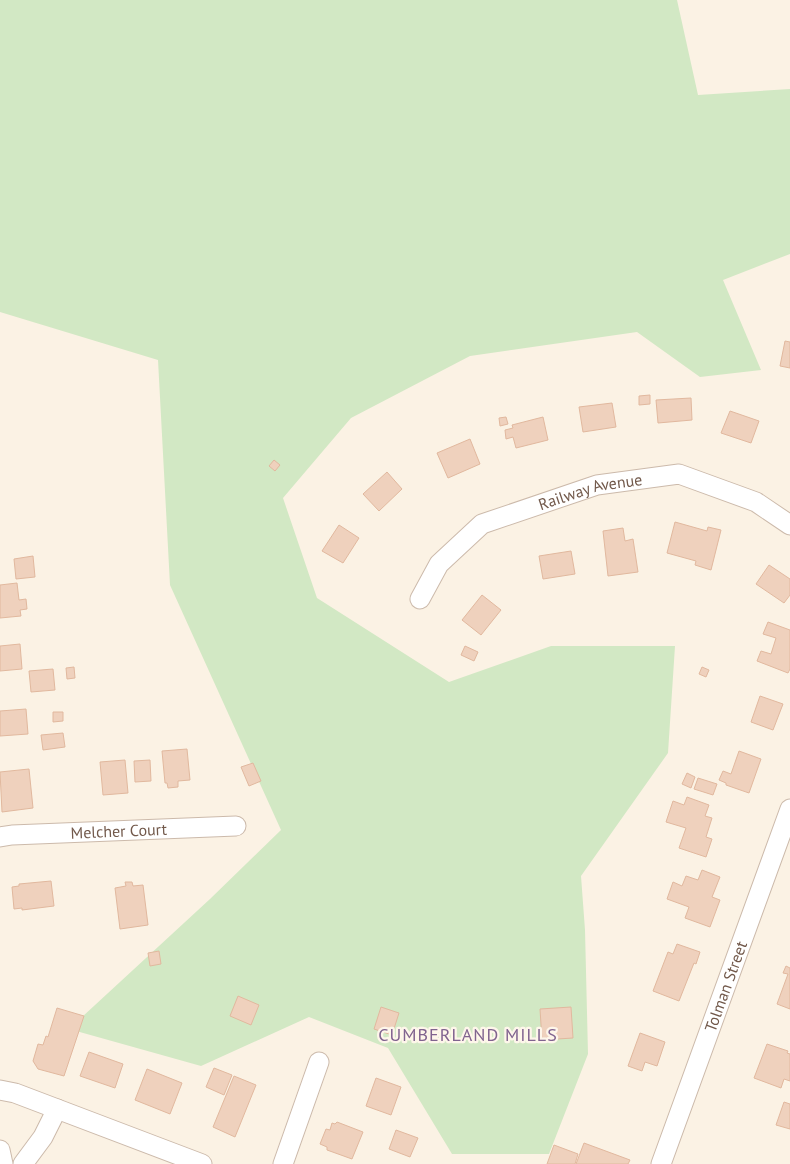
<svg xmlns="http://www.w3.org/2000/svg" width="790" height="1164" viewBox="0 0 790 1164" font-family="'PT Sans',sans-serif">
  <style>
    .green { fill: #d2e8c4 }
    .building { fill: #efd1bd; stroke: #e1b89e }
    .lines { fill: none; stroke-linecap: round; stroke-linejoin: round }
    .street-casing { stroke: #ccbaab; stroke-width: 21 }
    .street { stroke: #fff; stroke-width: 19 }
    .labels { text-anchor: middle; stroke-width: 4.5; stroke-linejoin: round; paint-order: stroke }
    .street-label { font-size: 16px; fill: #72594b; stroke: #fef6ea }
    .neighbourhood-label { font-size: 18px; letter-spacing: 1px; fill: #80638f; stroke: #fef6ea }
  </style>
  <rect width="100%" height="100%" fill="#fbf2e4"/>
  <!-- green -->
  <polygon class="green" points="0,0 677,0 698,95 790,89 790,254 723,280 761,370 700,377 637,332 470,356 351,418 283,498 317,598 449,682 551,646 675,646 668,753 581,876 585,930 588,1054 549,1154 452,1154 388,1048 309,1017 201,1066 69,1029 210,899 281,830 170,585 158,360 0,312"/>
  <!-- building -->
  <g class="building">
    <polygon points="785,341 790,342 790,368 780,366"/>
    <polygon points="650,395 650,404 639,405 639,396"/>
    <polygon points="691,398 692,420 658,423 656,400"/>
    <polygon points="612,403 616,427 583,432 579,407"/>
    <polygon points="730,411 759,421 751,443 721,433"/>
    <polygon points="506,417 508,424 500,426 499,418"/>
    <polygon points="543,417 548,440 516,448 513,437 506,439 505,430 513,428 512,425"/>
    <polygon points="470,439 480,464 448,478 437,453"/>
    <polygon points="274,460 280,465 275,471 269,466"/>
    <polygon points="387,472 402,489 379,511 363,494"/>
    <polygon points="675,522 707,531 708,527 721,530 711,570 695,565 696,561 667,553"/>
    <polygon points="339,525 359,538 343,563 322,551"/>
    <polygon points="623,528 625,541 633,539 638,572 608,576 603,531"/>
    <polygon points="571,551 575,574 543,579 539,556"/>
    <polygon points="33,556 35,577 16,579 14,559"/>
    <polygon points="769,565 790,579 790,595 784,603 756,584"/>
    <polygon points="17,583 19,600 26,599 27,609 20,610 21,616 0,618 0,585"/>
    <polygon points="482,595 501,610 481,635 462,620"/>
    <polygon points="768,622 790,630 790,669 788,673 757,661 761,651 771,654 776,638 763,634"/>
    <polygon points="20,644 22,669 0,671 0,646"/>
    <polygon points="465,646 478,652 474,661 461,655"/>
    <polygon points="74,667 75,678 67,679 66,668"/>
    <polygon points="702,667 709,670 706,677 699,674"/>
    <polygon points="53,669 55,690 31,692 29,671"/>
    <polygon points="760,696 783,704 773,730 751,722"/>
    <polygon points="26,709 28,734 0,736 0,711"/>
    <polygon points="53,712 63,712 63,721 53,722"/>
    <polygon points="63,733 65,747 43,750 41,735"/>
    <polygon points="187,749 190,780 178,781 178,787 168,788 167,783 165,783 162,751"/>
    <polygon points="739,751 761,759 749,793 726,785 726,783 719,780 723,771 731,774"/>
    <polygon points="125,760 128,793 103,795 100,762"/>
    <polygon points="150,760 151,781 135,782 134,761"/>
    <polygon points="253,763 261,781 249,786 241,767"/>
    <polygon points="29,769 33,808 2,812 0,772"/>
    <polygon points="687,773 695,777 691,788 682,784"/>
    <polygon points="698,778 717,784 713,795 694,789"/>
    <polygon points="687,797 709,805 705,816 712,818 706,837 712,839 706,857 679,848 686,828 666,822 673,801 684,805"/>
    <polygon points="702,870 720,877 712,897 720,900 710,927 685,918 689,907 667,899 673,882 682,886 686,876 698,880"/>
    <polygon points="51,881 54,906 22,910 22,908 14,909 12,887 19,886 19,884"/>
    <polygon points="125,882 132,882 133,886 143,885 148,925 120,929 115,888 126,886"/>
    <polygon points="677,944 700,952 696,964 694,963 679,1001 653,991 668,952 673,954"/>
    <polygon points="159,951 161,964 150,966 148,953"/>
    <polygon points="786,966 790,968 790,1009 777,1004 788,974 783,973"/>
    <polygon points="238,996 259,1005 251,1025 230,1016"/>
    <polygon points="381,1007 399,1013 392,1035 374,1029"/>
    <polygon points="571,1007 573,1038 542,1040 540,1009"/>
    <polygon points="57,1008 84,1016 64,1076 38,1069 33,1061 38,1044 43,1045 46,1036 48,1037"/>
    <polygon points="640,1033 665,1042 657,1066 645,1062 642,1071 628,1066"/>
    <polygon points="767,1044 788,1051 787,1053 790,1054 790,1081 784,1079 781,1088 754,1078"/>
    <polygon points="89,1052 123,1064 115,1088 80,1076"/>
    <polygon points="214,1068 232,1075 224,1095 206,1087"/>
    <polygon points="147,1069 182,1083 170,1114 135,1100"/>
    <polygon points="234,1076 256,1085 235,1137 213,1127"/>
    <polygon points="376,1078 401,1087 391,1115 366,1106"/>
    <polygon points="784,1102 790,1104 790,1129 776,1125"/>
    <polygon points="337,1122 363,1132 352,1159 327,1150 327,1147 320,1144 326,1129 330,1130 332,1123 335,1124"/>
    <polygon points="396,1130 418,1138 410,1157 389,1149"/>
    <polygon points="584,1143 630,1160 628,1164 576,1164"/>
    <polygon points="554,1145 578,1154 575,1164 547,1164"/>
  </g>
  <g class="lines">
    <defs>
      <g id="street">
        <path id="s1" d="M 420,599 L 439,564 L 482,524 L 597,485 L 679,474 L 756,502 L 790,525"/>
        <path id="s2" d="M 0,837 L 12,835 L 236,826"/>
        <polyline points="0,1090 15,1093 202,1164"/>
        <polyline points="0,1150 3,1164"/>
        <polyline points="23,1164 43,1137 57,1109"/>
        <polyline points="283,1164 319,1062"/>
        <path id="s3" d="M 661,1164 L 790,809"/>
      </g>
    </defs>
    <!-- street casing -->
    <use href="#street" class="street-casing"/>
    <!-- street -->
    <use href="#street" class="street"/>
  </g>
  <g class="labels">
    <!-- street labels -->
    <g class="street-label">
      <text dy="6" stroke="none"><textPath href="#s1" startOffset="212">Railway Avenue</textPath></text>
      <text dy="6" stroke="none"><textPath href="#s2" startOffset="119">Melcher Court</textPath></text>
      <text dy="6" stroke="none"><textPath href="#s3" startOffset="189">Tolman Street</textPath></text>
    </g>
    <!-- neighbourhood labels -->
    <g class="neighbourhood-label">
      <text x="468" y="1041">CUMBERLAND MILLS</text>
    </g>
  </g>
</svg>
